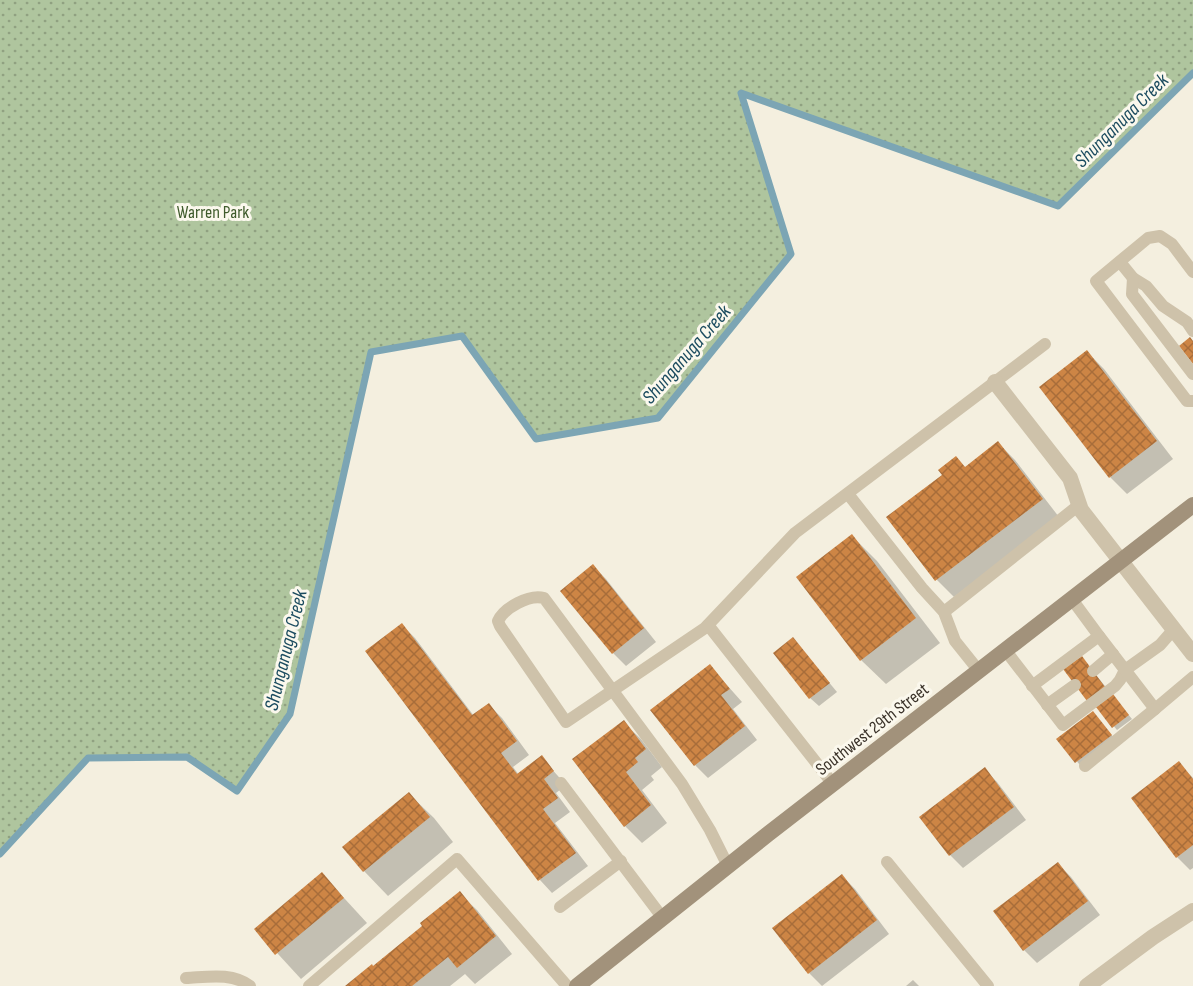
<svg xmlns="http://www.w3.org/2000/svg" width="1193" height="986" viewBox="0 0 1193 986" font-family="'Sofia Sans Condensed',sans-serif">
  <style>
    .green { fill: url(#green-dots) }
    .shadow { fill: #0003 }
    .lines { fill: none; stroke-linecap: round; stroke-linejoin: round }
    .stream { stroke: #7ca5b4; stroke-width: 7 }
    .building { fill: url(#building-cross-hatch) }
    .service { stroke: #cec2aa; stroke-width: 12 }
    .minor { stroke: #cec2aa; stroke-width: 16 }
    .secondary { stroke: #a2927b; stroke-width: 16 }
    .labels { text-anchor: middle; stroke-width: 6; stroke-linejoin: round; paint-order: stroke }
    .park-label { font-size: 18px; fill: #3f5b2c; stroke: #fbf8ed }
    .street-label { font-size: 18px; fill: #3b332a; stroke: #fbf8ed }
    .water-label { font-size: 20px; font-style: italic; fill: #1c4c60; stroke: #fbf8ed }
  </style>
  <defs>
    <pattern id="green-dots" width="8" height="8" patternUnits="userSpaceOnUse" patternTransform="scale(1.5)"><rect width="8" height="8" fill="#afc59e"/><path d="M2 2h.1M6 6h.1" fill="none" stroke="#90a181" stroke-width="1.8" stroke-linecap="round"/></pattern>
    <pattern id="building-cross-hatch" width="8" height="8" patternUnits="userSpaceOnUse" patternTransform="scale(1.5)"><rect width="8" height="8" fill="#cd8545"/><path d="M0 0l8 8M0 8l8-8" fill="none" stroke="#a86d3a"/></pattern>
  </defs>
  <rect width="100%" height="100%" fill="#f4efdf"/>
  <!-- green -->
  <polygon class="green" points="0,0 1193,0 1193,73 1058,206 742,93 791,254 658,418 536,439 462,336 371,352 290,714 237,791 187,757 88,758 0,854"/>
  <!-- shadow -->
  <g class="shadow">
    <polygon points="1087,352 1104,369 1173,459 1127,494 1110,477 1041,387"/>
    <polygon points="998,443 1015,460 1059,517 954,597 937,580 888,518 944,475 956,458 966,468"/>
    <polygon points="852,536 877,561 940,643 886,684 861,660 798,578"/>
    <polygon points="593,566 606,579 656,642 626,666 613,653"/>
    <polygon points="402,625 415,638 474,716 489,705 502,718 529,755 513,767 519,775 541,757 566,785 556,793 570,812 555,823 588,866 552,893 540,880 367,651"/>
    <polygon points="793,639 837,692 819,706 810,698"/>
    <polygon points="1082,658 1132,719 1117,730 1098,707 1097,708 1088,700"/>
    <polygon points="710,666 742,702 733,709 757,740 708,778 695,765"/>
    <polygon points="1093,713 1119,744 1085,771 1058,739"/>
    <polygon points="623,722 641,739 662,767 651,776 654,780 642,790 667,823 642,843 625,826"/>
    <polygon points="1179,763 1193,778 1193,868 1190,870 1177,857"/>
    <polygon points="984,769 997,782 1026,820 963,868 950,855"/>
    <polygon points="409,794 434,818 453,842 388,896 364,871"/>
    <polygon points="1058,864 1071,877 1100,915 1037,963 1024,950"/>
    <polygon points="322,874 367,923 301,979 256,930"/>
    <polygon points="842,876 855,889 889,934 822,986 809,973"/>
    <polygon points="459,893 477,910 512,954 475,984 465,974 450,986 348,986 424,926"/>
    <polygon points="913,980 919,986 906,986"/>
  </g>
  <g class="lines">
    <!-- stream -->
    <polyline class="stream" points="0,854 88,758 187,757 237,791 290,714 371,352 462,336 536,439 658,418 791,254 741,93 1058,206 1193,73"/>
  </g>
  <!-- building -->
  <g class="building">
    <polygon points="1190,337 1193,341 1193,364 1179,346"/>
    <polygon points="1087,350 1157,441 1109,478 1039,387"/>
    <polygon points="998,441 1043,499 935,581 886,517 942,475 938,470 956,456 965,467"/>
    <polygon points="852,534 916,618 860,661 796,577"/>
    <polygon points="593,564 644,628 612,654 560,591"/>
    <polygon points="402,623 472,715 489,703 517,741 501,753 517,774 542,755 554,771 544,779 558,798 543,809 576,853 538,881 365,651"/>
    <polygon points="793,637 830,683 809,699 773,653"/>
    <polygon points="1082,656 1105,687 1087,701 1063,669"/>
    <polygon points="710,664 730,689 721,695 745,726 694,766 650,710"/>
    <polygon points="1113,694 1129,715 1112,728 1096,707"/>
    <polygon points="1093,711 1112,735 1075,763 1056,739"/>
    <polygon points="624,720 646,749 635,758 638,762 626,772 651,805 624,827 572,759"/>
    <polygon points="1179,761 1193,779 1193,845 1176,858 1131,798"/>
    <polygon points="985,767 1014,807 949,856 919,817"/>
    <polygon points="409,792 430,817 363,872 342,847"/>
    <polygon points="1058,862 1088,901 1023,951 993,911"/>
    <polygon points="322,872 344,898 275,955 254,929"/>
    <polygon points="842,874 877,920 808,974 772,928"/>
    <polygon points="460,891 496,936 457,968 448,957 412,986 345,986 372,964 373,966 422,926 420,923"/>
  </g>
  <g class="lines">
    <!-- service -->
    <g class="service">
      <polyline points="1120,262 1133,278 1146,286 1163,306 1187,322 1193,331"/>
      <polyline points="1193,272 1172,244 1160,236 1148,238 1096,281 1187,401 1193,401"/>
      <polyline points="1133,278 1132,294 1193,374"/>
      <polyline points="848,494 922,588 944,612 955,641 979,671"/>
      <polyline points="1071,598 1099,636"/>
      <polyline points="944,612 1079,505"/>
      <polyline points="708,625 833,784"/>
      <polyline points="1006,651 1063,725 1115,686 1120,680 1125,670 1160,645 1174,629"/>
      <polyline points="1093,671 1113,654"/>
      <polyline points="1032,686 1099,636 1155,709 1193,677"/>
      <polyline points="1047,705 1075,685"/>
      <polyline points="1085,766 1155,709"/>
      <polyline points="561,783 662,917"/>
      <polyline points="887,862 988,986"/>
      <path d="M 728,866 L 710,830 L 682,784 L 544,598 C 529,594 504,608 498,621 L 500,626 L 566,722 L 705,628 L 795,533 L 1045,344"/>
      <polyline points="560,907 621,861"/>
      <path d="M 186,978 C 207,977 232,972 250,986"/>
      <polyline points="309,986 457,859 567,986"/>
    </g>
    <!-- minor -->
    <g class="minor">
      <polyline points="995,382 1070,478 1081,510 1193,654"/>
      <polyline points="1087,986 1153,937 1193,911"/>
    </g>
    <!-- secondary -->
    <polyline class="secondary" points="577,986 768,834 1193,505"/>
  </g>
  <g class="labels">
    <!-- park labels -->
    <g class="park-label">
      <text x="213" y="218">Warren Park</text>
    </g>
    <!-- street labels -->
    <g class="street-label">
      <text transform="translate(872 729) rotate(-38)" y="6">Southwest 29th Street</text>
    </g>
    <!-- water labels -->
    <g class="water-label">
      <text transform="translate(1121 120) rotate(-45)" y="7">Shunganuga Creek</text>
      <text transform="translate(686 354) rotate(-49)" y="7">Shunganuga Creek</text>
      <text transform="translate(285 650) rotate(-76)" y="7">Shunganuga Creek</text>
    </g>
  </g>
</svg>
